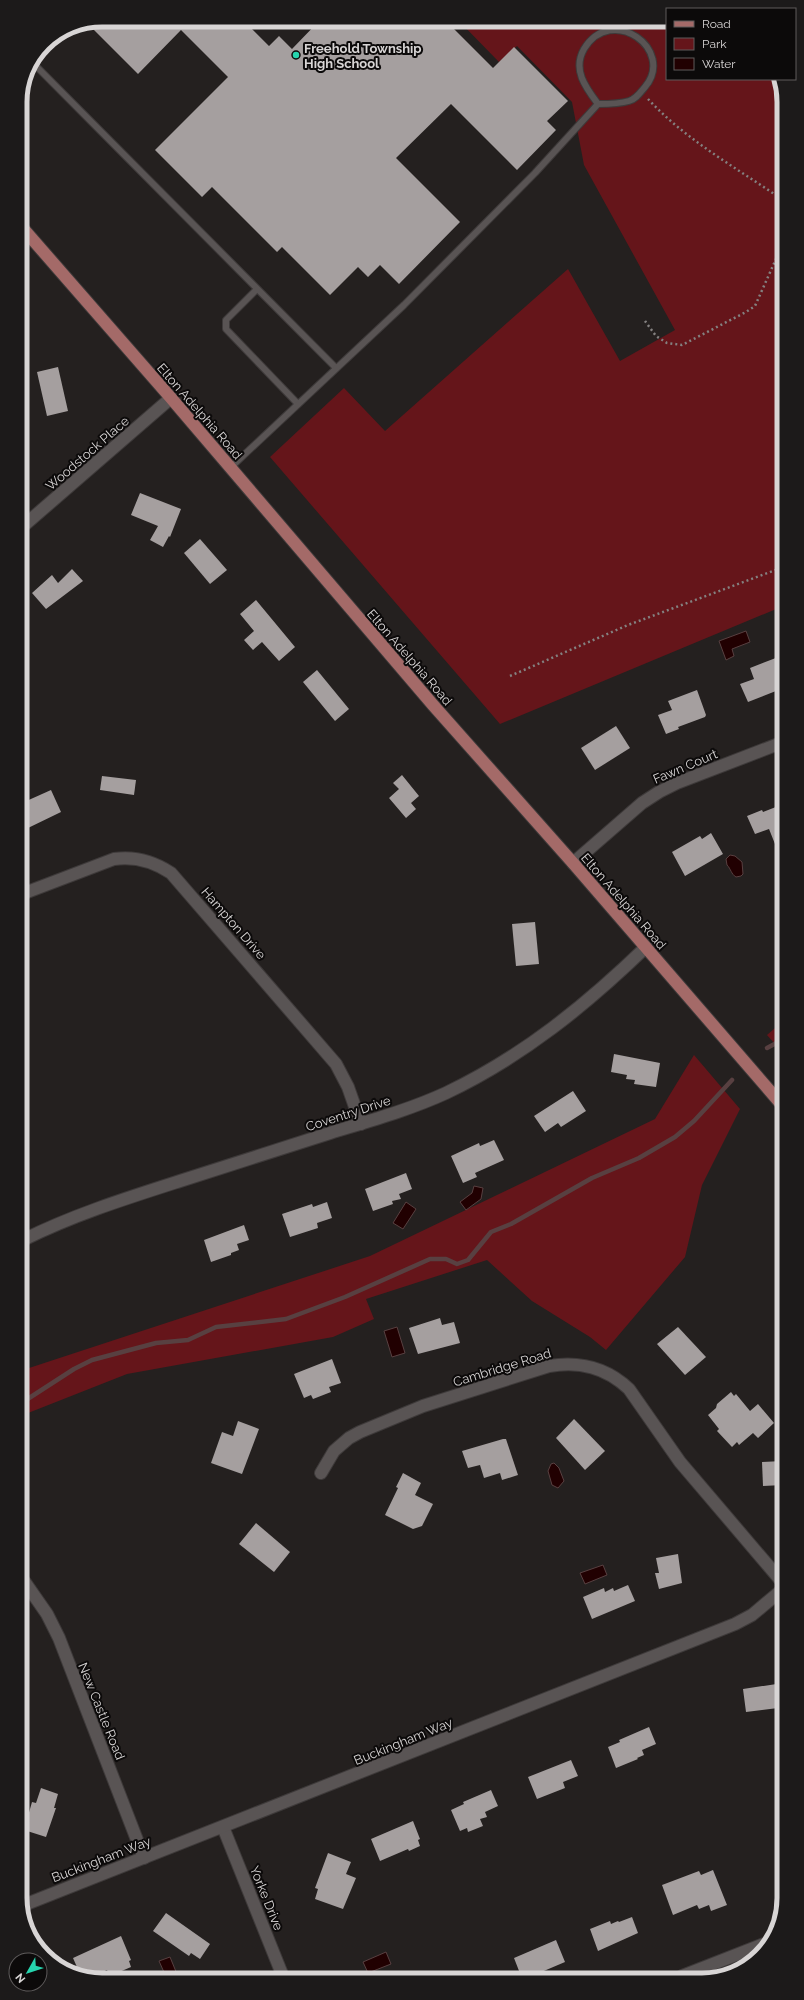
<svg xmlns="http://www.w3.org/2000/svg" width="804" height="2000" viewBox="0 0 804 2000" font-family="Raleway,sans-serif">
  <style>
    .green { fill: #65151a }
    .water { fill: #210001; stroke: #584041 }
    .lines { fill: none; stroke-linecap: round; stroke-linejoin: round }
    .stream { stroke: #584041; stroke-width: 4.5 }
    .building { fill: #a59f9f }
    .lane-casing { stroke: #3e3a3a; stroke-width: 8 }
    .street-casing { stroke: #3e3a3a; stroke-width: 14 }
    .primary-casing { stroke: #3e3a3a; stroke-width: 14 }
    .path { stroke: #848180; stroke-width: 2.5; stroke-dasharray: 2 3; stroke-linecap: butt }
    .lane { stroke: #595454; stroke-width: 6 }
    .street { stroke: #595454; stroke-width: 12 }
    .primary { stroke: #a46a68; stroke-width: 12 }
    .poi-dot { fill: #26d5ae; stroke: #0c0a0a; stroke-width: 1.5 }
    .labels { text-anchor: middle; stroke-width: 4; stroke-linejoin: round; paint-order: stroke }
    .poi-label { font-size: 13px; font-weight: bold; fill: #d8d5d5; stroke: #0c0a0a; text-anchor: start }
    .street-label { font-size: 13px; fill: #d8d5d5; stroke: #0c0a0a }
    .rim { fill: none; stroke: #d8d5d5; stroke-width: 5 }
  </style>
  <rect width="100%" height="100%" fill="#24201f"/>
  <!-- green -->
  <g class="green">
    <polygon points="458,20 667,20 667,79 780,79 781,607 500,724 270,457 344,388 385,431 568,269 620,361 675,330 584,165 572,102 517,46 499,62"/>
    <polygon points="22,743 29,762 22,764"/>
    <polygon points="782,1022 782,1052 767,1035"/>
    <polygon points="694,1055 740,1109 702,1185 685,1257 606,1350 590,1337 532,1301 487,1260 366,1299 374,1319 333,1337 127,1374 23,1415 23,1370 370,1256 655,1119"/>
  </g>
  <!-- water -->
  <g class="water">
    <polygon points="746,631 750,642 732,649 734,656 726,660 719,641"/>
    <path d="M 730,855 L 735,856 L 742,862 L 743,874 L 741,876 L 736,877 C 731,874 731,869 727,865 L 726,859 Z"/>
    <polygon points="474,1186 483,1188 481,1199 466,1210 460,1202 472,1193"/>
    <polygon points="406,1202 416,1209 403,1229 393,1223"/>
    <polygon points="397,1327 405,1353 392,1357 384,1331"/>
    <polygon points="554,1463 559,1468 564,1481 558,1488 552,1485 548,1471 551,1464"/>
    <polygon points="603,1565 607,1575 585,1584 580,1573"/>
    <polygon points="386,1952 391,1964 368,1973 363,1962"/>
    <polygon points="170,1957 179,1979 167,1979 159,1961"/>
  </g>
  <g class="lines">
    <!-- stream -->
    <g class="stream">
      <polyline points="767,1048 782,1040"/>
      <polyline points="23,1402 74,1369 92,1360 156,1343 188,1340 216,1327 286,1319 345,1297 430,1259 446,1259 457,1264 468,1260 491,1232 511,1224 592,1178 639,1158 675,1137 694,1121 732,1080"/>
    </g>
  </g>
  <!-- building -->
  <g class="building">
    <polygon points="102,20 243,20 269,46 279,36 292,49 320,20 445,20 493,68 514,47 568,101 547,121 556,130 517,170 451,104 396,158 460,222 399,284 380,265 368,277 358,267 330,295 282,247 277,252 212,187 202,197 155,150 228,77 181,30 138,74 87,23"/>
    <polygon points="58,367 68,411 47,416 37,372"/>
    <polygon points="140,493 181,509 170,537 169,536 163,547 150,540 158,526 131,515"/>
    <polygon points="200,539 227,570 210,584 184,553"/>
    <polygon points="72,569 83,581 46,609 32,593 52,575 58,583"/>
    <polygon points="256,600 295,647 279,661 262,642 253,650 244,640 254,631 240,614"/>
    <polygon points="781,656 781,689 748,702 740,684 754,679 750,668"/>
    <polygon points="317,670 349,709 335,721 303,682"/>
    <polygon points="697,690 706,715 705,717 678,727 679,729 666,734 658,715 672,710 668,701"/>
    <polygon points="616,726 630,748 595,770 581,748"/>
    <polygon points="402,775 419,796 411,803 416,809 406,818 389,798 399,789 393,783"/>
    <polygon points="102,776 136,780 134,795 100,790"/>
    <polygon points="51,790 61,812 28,828 22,813 22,803"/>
    <polygon points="781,805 782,858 781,859 769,829 755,834 747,816 762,810 763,812"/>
    <polygon points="711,833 723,854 685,876 672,852 700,836 702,839"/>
    <polygon points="535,922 539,964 516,966 512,924"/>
    <polygon points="614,1054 660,1063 656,1087 634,1084 635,1080 626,1079 627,1075 611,1072"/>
    <polygon points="573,1091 586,1111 561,1127 558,1123 545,1132 534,1116"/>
    <polygon points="494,1140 504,1160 475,1173 477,1177 463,1183 451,1156 479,1143 480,1146"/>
    <polygon points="406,1173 412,1189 399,1194 401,1199 392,1201 393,1204 373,1211 365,1189"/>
    <polygon points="327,1202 332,1218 317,1223 318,1228 290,1237 282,1214 312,1204 313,1207"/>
    <polygon points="244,1225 249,1240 237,1244 239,1250 231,1253 231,1255 211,1262 204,1240"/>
    <polygon points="440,1318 442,1325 454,1322 460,1343 418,1354 409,1328"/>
    <polygon points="678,1327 706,1357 685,1375 657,1344"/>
    <polygon points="332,1359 341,1383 329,1387 331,1392 313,1399 311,1395 304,1398 294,1374"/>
    <polygon points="731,1392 734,1396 736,1394 750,1411 758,1404 774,1423 758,1438 753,1433 739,1445 737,1442 732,1447 717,1431 719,1429 708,1415 716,1408 717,1404"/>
    <polygon points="574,1419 605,1451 585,1470 556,1438"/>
    <polygon points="238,1421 259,1429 242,1474 211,1463 222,1432 233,1436"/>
    <polygon points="503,1439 506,1439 518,1475 502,1480 500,1473 484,1478 480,1465 468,1468 462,1451"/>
    <polygon points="783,1461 783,1485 763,1486 762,1462"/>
    <polygon points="403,1473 421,1483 415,1495 433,1504 422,1526 413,1529 385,1515 398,1488 396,1487"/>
    <polygon points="256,1523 290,1552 274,1572 239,1544"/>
    <polygon points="678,1554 682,1583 659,1589 655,1573 659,1573 656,1558"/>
    <polygon points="628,1585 635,1601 592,1619 583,1597 604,1588 605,1592 613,1588 614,1591"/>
    <polygon points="783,1683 784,1701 777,1702 778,1708 746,1712 743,1689"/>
    <polygon points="649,1727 656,1744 642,1750 644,1755 637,1758 638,1759 616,1768 608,1747 620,1742 619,1740"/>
    <polygon points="571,1760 578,1776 563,1782 565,1788 537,1799 528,1777"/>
    <polygon points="41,1788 58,1794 54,1808 56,1808 46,1837 24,1830 32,1802 36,1803"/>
    <polygon points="491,1790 498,1806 485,1812 487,1817 480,1819 483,1826 468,1832 467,1828 460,1831 451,1810 464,1804 463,1802"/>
    <polygon points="413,1821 420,1839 418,1840 420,1846 409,1851 408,1849 380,1861 371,1839"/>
    <polygon points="328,1853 351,1862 346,1874 356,1878 343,1909 315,1899 318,1889 315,1888"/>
    <polygon points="713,1870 727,1905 711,1911 709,1905 699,1909 697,1905 673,1915 662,1885 699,1871 701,1875"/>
    <polygon points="166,1913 210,1944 200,1959 191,1953 189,1956 153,1931"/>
    <polygon points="632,1917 638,1933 598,1951 590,1929 610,1921 611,1924 618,1921 619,1922"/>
    <polygon points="121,1936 131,1960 129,1961 131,1967 110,1976 107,1970 90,1977 80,1974 73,1958"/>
    <polygon points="556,1940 565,1962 532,1976 530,1973 521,1976 514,1958"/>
  </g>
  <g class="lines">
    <defs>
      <g id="lane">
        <polyline points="32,62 336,368"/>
        <polyline points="257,289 226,320 226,329 298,404"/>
        <path d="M 230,468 L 404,305 L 535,173 L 598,104 C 608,104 619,104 629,101 C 636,99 640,93 645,87 C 676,50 612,3 584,49 C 572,70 586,88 598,104"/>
      </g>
      <g id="street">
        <polyline points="21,528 171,398"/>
        <polyline points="573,863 642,803 659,792 677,783 781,743"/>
        <path d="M 22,894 L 114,859 C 135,856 153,861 171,873 L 336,1064 L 348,1087 L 361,1124"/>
        <path d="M 23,1240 C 73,1215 127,1198 180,1181 C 230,1165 280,1149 330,1133 C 369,1121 409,1110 446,1093 C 522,1057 586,1005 646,947"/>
        <path d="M 321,1473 L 334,1451 L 349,1438 L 360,1432 L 423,1406 L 549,1366 C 580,1361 606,1367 629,1389 L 680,1462 L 783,1583"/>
        <polyline points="24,1581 47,1614 59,1638 144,1858"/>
        <polyline points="223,1827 284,1979"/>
        <polyline points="24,1905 735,1624 752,1615 783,1589"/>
        <polyline points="682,1976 769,1942"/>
      </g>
      <polyline id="primary" points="20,225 171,398 433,705 573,863 782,1105"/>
    </defs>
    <!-- lane casing -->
    <use href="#lane" class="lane-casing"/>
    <!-- street casing -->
    <use href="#street" class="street-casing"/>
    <!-- primary casing -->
    <use href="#primary" class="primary-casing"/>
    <!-- path -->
    <g class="path">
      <path d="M 648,99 C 686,140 735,167 780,198"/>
      <polyline points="645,321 656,336 667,343 682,345 746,312 755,306 780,250"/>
      <polyline points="510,676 628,625 781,568"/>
    </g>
    <!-- lane -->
    <use href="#lane" class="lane"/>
    <!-- street -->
    <use href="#street" class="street"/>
    <!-- primary -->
    <use href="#primary" class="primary"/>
  </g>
  <!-- markers -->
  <circle class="poi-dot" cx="296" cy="55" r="4"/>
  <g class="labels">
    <!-- poi labels -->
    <g class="poi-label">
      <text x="304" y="53">Freehold Township<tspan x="304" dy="15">High School</tspan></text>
    </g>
    <!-- street labels -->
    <g class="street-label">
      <text transform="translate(200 411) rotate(49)" y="5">Elton Adelphia Road</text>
      <text transform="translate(87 453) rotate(-41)" y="5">Woodstock Place</text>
      <text transform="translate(410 657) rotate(49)" y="5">Elton Adelphia Road</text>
      <text transform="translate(685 766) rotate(-23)" y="5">Fawn Court</text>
      <text transform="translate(624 901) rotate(49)" y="5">Elton Adelphia Road</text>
      <text transform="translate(234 923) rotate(49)" y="5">Hampton Drive</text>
      <text transform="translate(348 1113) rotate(-18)" y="5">Coventry Drive</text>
      <text transform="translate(502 1367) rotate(-17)" y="5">Cambridge Road</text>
      <text transform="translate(102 1711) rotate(68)" y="5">New Castle Road</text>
      <text transform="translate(403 1741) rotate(-22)" y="5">Buckingham Way</text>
      <text transform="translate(101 1859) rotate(-21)" y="5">Buckingham Way</text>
      <text transform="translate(267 1898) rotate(68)" y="5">Yorke Drive</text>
    </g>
  </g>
  <!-- crop -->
  <path d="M0 0H804V2000H0ZM102 27H702A75 75 0 0 1 777 102V1898A75 75 0 0 1 702 1973H102A75 75 0 0 1 27 1898V102A75 75 0 0 1 102 27Z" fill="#1c1a1a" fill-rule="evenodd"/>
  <path class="rim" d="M102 27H702A75 75 0 0 1 777 102V1898A75 75 0 0 1 702 1973H102A75 75 0 0 1 27 1898V102A75 75 0 0 1 102 27Z"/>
  <!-- legend -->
  <rect x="666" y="8" width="130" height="72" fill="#0c0a0a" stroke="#5e5b5b"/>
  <rect x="674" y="21" width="20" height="6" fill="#a46a68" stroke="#5e5b5b"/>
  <text x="702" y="28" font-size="12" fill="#d8d5d5">Road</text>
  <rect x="674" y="38" width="20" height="12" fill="#65151a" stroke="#5e5b5b"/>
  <text x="702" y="48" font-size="12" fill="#d8d5d5">Park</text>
  <rect x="674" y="58" width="20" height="12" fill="#210001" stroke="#5e5b5b"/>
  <text x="702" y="68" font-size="12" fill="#d8d5d5">Water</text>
  <!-- north arrow -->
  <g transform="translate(28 1972) rotate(231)"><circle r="19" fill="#0c0a0a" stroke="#5e5b5b"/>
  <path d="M0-3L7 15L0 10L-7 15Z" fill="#26d5ae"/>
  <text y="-6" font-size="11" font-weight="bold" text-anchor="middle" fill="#d8d5d5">N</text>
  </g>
</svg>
